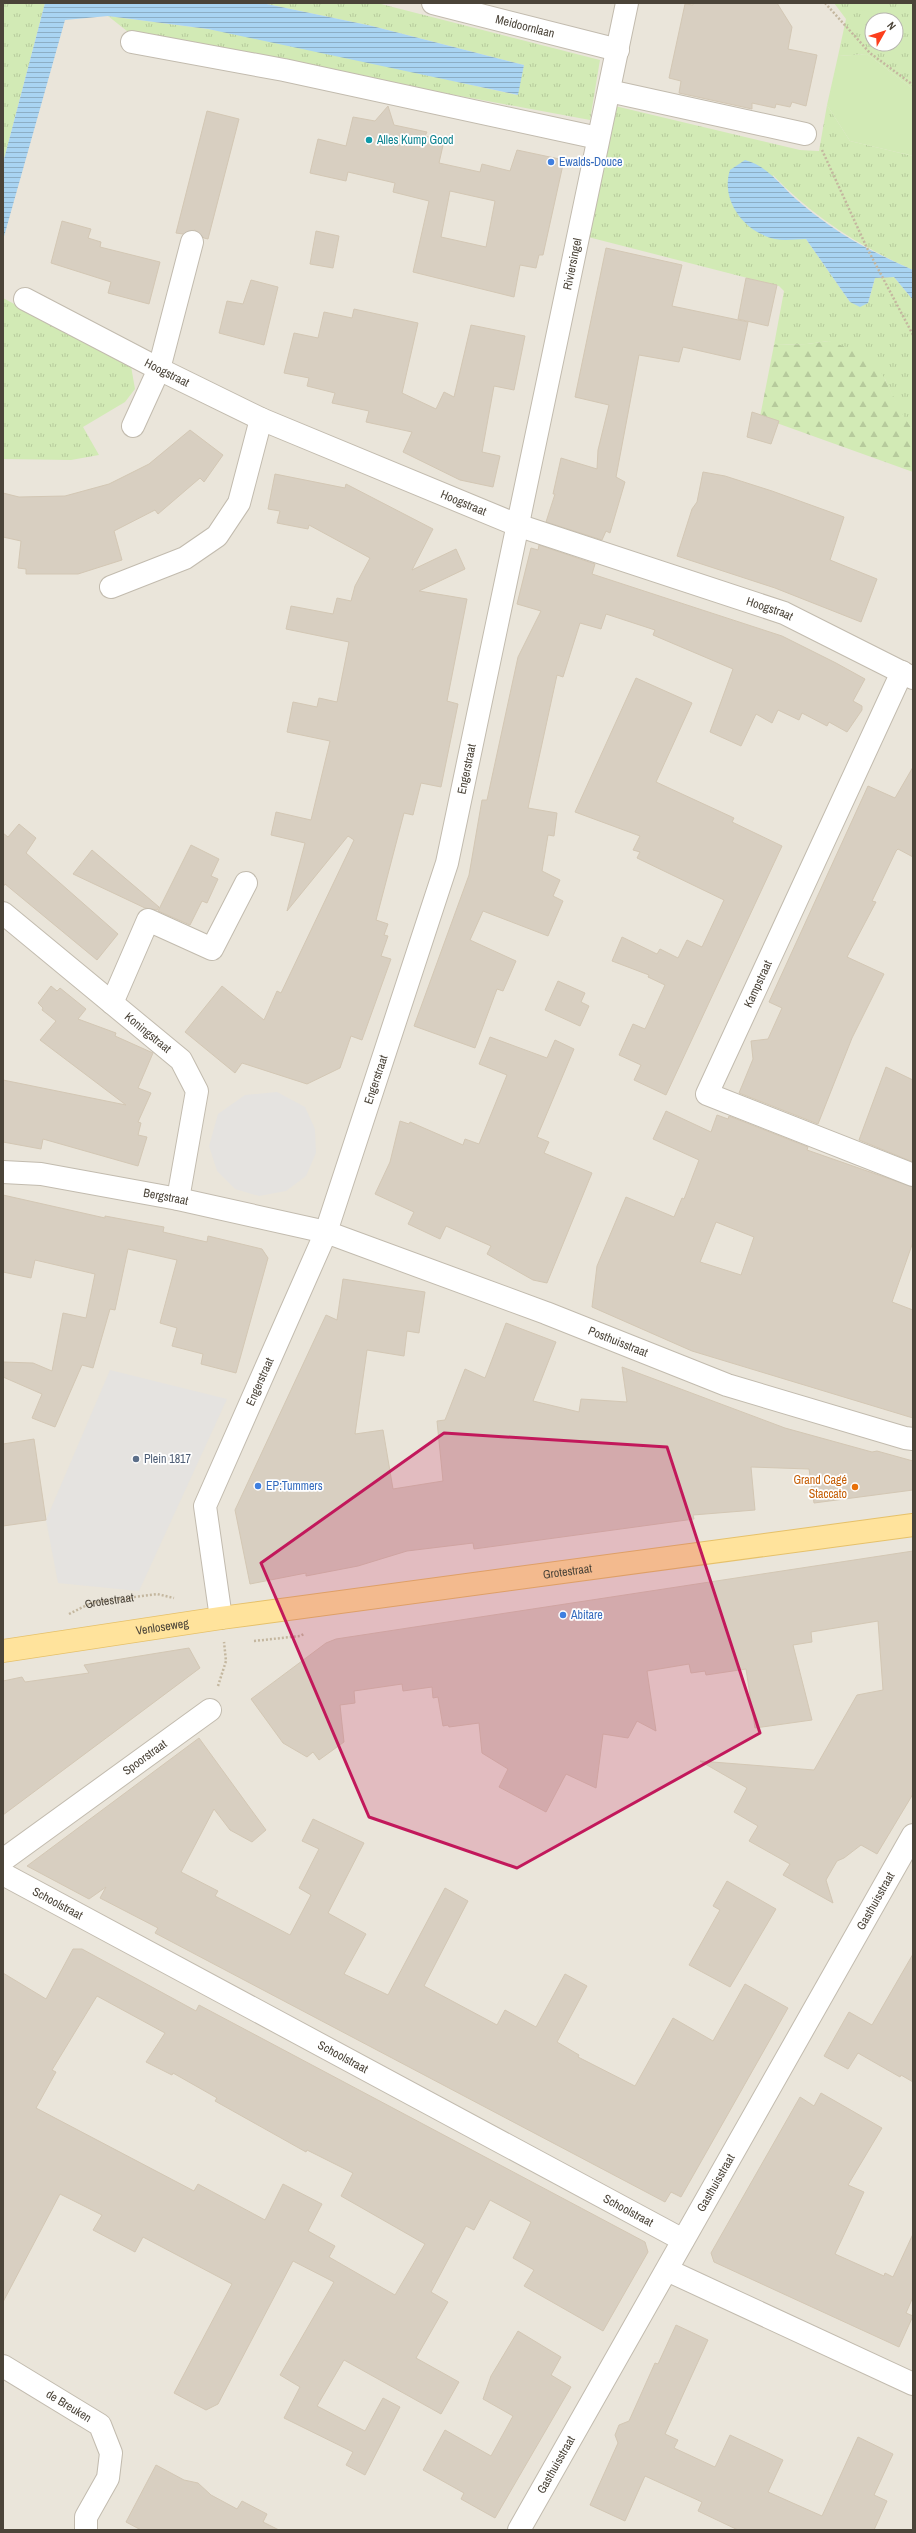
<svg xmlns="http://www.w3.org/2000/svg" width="916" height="2533" viewBox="0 0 916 2533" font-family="'Archivo Narrow',sans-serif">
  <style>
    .residential { fill: #eae5da; fill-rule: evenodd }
    .grass { fill: url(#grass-tufts); fill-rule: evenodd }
    .forest { fill: url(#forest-firs) }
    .park { fill: #d2eab5 }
    .parking { fill: #e5e3e0 }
    .water { fill: url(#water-rules) }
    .building { fill: #d8cfc1; stroke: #d3c7b4; fill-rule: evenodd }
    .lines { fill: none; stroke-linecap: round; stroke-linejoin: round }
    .minor-casing { stroke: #c2bbae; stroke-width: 24 }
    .major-casing { stroke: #e6c16a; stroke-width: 24 }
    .path { stroke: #c4b79f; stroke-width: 2.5; stroke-dasharray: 2 2; stroke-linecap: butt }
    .minor { stroke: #fff; stroke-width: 22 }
    .major { stroke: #ffe39c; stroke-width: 22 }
    .marked { fill: #c2185b; fill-opacity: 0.2; stroke: #c2185b; stroke-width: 3; stroke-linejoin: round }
    .culture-dot { fill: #0f9aa8; stroke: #fff; stroke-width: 1.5 }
    .shop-dot { fill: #3f7fe0; stroke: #fff; stroke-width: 1.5 }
    .service-dot { fill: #5c6f8a; stroke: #fff; stroke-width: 1.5 }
    .food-dot { fill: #e8710a; stroke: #fff; stroke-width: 1.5 }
    .labels { text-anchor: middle; stroke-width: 3.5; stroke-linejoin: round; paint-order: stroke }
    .street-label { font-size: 12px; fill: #4b4439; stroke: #fff }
    .culture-label { font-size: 12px; fill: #0d838f; stroke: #fff; text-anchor: start }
    .shop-label { font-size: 12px; fill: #366cbe; stroke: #fff; text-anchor: start }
    .service-label { font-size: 12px; fill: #4e5e75; stroke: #fff; text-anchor: start }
    .food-label { font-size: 12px; fill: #c56008; stroke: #fff; text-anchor: end }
  </style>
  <defs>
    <pattern id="grass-tufts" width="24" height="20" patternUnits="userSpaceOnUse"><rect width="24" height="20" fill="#d2eab5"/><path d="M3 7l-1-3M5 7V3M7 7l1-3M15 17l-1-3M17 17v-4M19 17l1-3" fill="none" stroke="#b6ca9c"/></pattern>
    <pattern id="forest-firs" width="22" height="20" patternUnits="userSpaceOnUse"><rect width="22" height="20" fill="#d2eab5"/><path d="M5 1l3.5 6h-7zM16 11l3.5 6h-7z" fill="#b6ca9c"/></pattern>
    <pattern id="water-rules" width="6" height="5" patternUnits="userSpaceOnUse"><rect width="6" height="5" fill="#a9d4f2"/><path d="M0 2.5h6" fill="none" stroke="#8caec5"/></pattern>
  </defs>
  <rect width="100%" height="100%" fill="#f6f3ec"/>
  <!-- residential -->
  <path class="residential" d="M 3,3 L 913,3 L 913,2530 L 3,2530 ZM 872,20 L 896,20 L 896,44 L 872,44 Z"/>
  <!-- grass -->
  <g class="grass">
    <polygon points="3,3 45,3 3,163"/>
    <polygon points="262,3 377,3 600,60 590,120 132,35 108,16 208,29 287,44 517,95 524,65 372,26"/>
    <path d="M 834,3 L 913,3 L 913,89 L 867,54 L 838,56 L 846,19 ZM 872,20 L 896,20 L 896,44 L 872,44 Z"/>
    <path d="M 827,105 L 850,141 L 913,156 L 913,270 C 859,246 813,217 773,175 L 775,239 L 806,239 L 850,302 L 868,303 L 875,278 L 894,277 L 913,300 L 913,429 L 902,417 L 885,379 L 829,341 L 807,344 L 774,345 L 784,291 L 779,286 L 588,237 L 615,106 L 800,150 L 819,151 Z"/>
    <polygon points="3,298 131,366 135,389 125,402 83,427 99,455 71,460 3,459"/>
  </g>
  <!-- forest -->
  <path class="forest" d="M 829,341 C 842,346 860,351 871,360 C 887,373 895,409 913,429 L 913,472 L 760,417 L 774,345 L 807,344 Z"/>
  <!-- park -->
  <g class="park">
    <polygon points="855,3 888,3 886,15 854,9"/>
    <polygon points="867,54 913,89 913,156 850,141 827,105 838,56"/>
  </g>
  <!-- parking -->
  <g class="parking">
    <polygon points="277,1092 305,1107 315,1129 316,1153 306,1176 286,1191 259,1196 235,1189 217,1171 209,1146 218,1114 245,1095"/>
    <polygon points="110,1370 227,1399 139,1591 58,1583 46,1520"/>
  </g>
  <!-- water -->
  <g class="water">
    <polygon points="45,3 262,3 372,26 524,65 518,95 208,29 108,16 65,20 3,240 3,163"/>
    <path d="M 745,160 C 768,166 780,185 797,200 C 807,209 818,217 829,225 C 854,243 884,257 913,270 L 913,300 L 894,277 L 875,278 L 868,303 L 860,307 L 850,302 L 806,239 C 797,239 785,241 775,239 C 744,232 720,200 730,170 Z"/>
  </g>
  <!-- building -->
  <g class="building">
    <polygon points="693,3 777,3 792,27 788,49 817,55 806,106 792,102 790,107 776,104 775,108 752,103 752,109 679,93 681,81 669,78 685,4 693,5"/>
    <path d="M 388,106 L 394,125 L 427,132 L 425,136 L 444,141 L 439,163 L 480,172 L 482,164 L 510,171 L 517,150 L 564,160 L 543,255 L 539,255 L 536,268 L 520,265 L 514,297 L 413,272 L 429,201 L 393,192 L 395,183 L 348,172 L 346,181 L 310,173 L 318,139 L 346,146 L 353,117 L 375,121 ZM 450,191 L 495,201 L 486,247 L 441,237 Z"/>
    <polygon points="207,111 239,119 208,239 204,238 195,230 183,234 176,233"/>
    <polygon points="62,221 91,229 88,238 101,242 100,247 160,262 149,304 108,293 111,282 51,263"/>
    <polygon points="316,231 339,236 333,268 310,264"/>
    <polygon points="606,248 682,265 672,306 748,322 740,360 683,347 679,362 639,355 616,477 625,482 610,533 606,531 602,540 546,522 555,494 553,494 561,458 597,469 598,450 609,405 575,397"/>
    <polygon points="746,278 777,285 768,326 738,319"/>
    <polygon points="251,280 278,287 264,345 219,333 227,301 243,304"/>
    <polygon points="354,309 418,323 402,393 436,409 444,392 454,397 471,325 525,336 514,390 494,386 482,452 500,456 493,487 460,480 403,452 412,432 366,422 369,411 332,403 335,393 307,386 309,378 284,373 294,333 318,338 324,312 352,318"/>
    <polygon points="752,412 779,421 771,444 747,437"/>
    <polygon points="190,430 223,455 204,482 200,478 158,514 155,510 114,531 122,560 78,574 26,574 26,569 18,568 21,541 3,537 3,493 19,497 65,496 109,484 149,464"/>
    <polygon points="703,472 725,476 772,491 844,517 830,560 877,579 861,622 775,588 677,556 692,509 697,502"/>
    <polygon points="275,474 345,488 346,484 433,529 412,570 456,549 465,569 419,591 467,599 447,701 458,704 441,787 421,783 413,815 404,813 376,920 388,924 384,935 388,936 381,956 391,959 362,1040 351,1036 340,1068 307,1084 242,1063 235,1073 185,1032 222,986 264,1020 277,991 281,993 354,840 348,836 287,911 305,843 271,835 276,812 311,820 330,741 287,732 293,702 317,707 319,698 337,702 349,642 286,629 291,606 333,614 337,598 351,601 355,586 370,558 309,525 308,529 277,523 280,511 268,509"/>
    <polygon points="539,545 595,564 592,574 782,636 836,663 865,679 853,701 862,706 862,710 847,732 829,722 827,726 802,713 799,720 778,710 772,723 756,714 741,746 710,732 733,669 653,635 655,630 606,614 601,629 580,623 563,677 557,675 528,808 557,813 554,836 548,835 542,871 560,880 553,896 563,901 548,936 483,911 470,940 516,961 503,991 497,989 475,1048 414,1026 469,875 482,800 487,800 518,657 541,611 517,604 531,548 538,550"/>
    <polygon points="636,678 692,703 656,782 734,818 732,822 782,846 666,1095 634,1080 641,1065 619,1055 633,1024 645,1029 665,985 648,977 649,975 612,961 622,937 657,954 660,949 678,958 687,940 702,947 724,900 637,858 640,852 633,850 640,836 575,812"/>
    <polygon points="913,767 913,857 898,849 896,851 872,901 876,902 847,957 884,974 852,1038 818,1124 739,1093 753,1059 751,1041 768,1039 782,1008 769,1002 868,786 895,798"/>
    <polygon points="19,824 36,838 26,853 118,934 97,960 5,884 3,887 3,833 8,837"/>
    <polygon points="191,845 219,859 211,876 218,879 207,903 202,901 190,925 158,911"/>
    <polygon points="92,850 159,907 157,910 145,908 73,874"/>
    <polygon points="558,981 585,993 581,1002 589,1006 580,1026 545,1010"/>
    <polygon points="51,986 57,991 60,988 86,1009 78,1019 116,1033 115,1036 153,1053 138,1088 151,1093 138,1122 141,1123 138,1135 147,1137 138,1166 43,1139 41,1149 3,1142 3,1080 126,1105 40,1040 56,1021 42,1010 43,1008 38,1003"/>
    <polygon points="490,1037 547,1058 555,1040 574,1049 537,1137 549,1142 544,1153 592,1173 547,1283 533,1280 487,1254 491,1246 446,1226 440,1239 408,1224 414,1212 375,1194 390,1162 400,1121 409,1124 410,1122 463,1145 465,1139 479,1144 507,1075 479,1064"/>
    <polygon points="886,1067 913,1080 913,1162 859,1140"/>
    <path d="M 666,1111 L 711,1132 L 717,1115 L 728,1119 L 729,1116 L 808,1147 L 807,1150 L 913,1187 L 913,1242 L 892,1302 L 913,1310 L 913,1418 L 692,1351 L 592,1307 L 597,1266 L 626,1197 L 674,1217 L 682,1198 L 684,1199 L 699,1160 L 653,1139 ZM 716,1222 L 754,1237 L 741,1275 L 700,1262 Z"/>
    <polygon points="3,1195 105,1218 105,1216 164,1227 163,1232 207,1242 208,1236 262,1249 268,1258 236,1373 201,1364 203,1354 172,1346 177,1328 160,1323 177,1260 128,1249 115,1310 110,1309 93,1368 82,1365 55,1427 32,1418 42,1394 3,1377 3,1362 33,1363 52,1371 63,1313 86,1318 95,1274 35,1260 31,1278 3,1272"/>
    <polygon points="343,1279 425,1292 419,1333 407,1331 404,1356 367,1350 355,1434 383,1430 393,1489 443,1481 437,1421 445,1420 465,1369 485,1378 506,1323 556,1342 533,1401 579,1412 581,1399 627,1402 622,1367 785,1428 872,1452 877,1451 913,1461 913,1490 814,1503 809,1469 751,1467 755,1510 693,1515 694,1519 474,1549 473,1543 407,1551 358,1566 306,1576 306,1573 250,1584 235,1510 326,1315 337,1320"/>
    <polygon points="34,1439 46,1520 3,1526 3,1444"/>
    <polygon points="913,1551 913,1794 877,1854 861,1845 844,1858 837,1861 826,1880 833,1903 783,1875 790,1864 749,1841 758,1826 734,1812 747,1788 700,1761 814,1770 857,1695 883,1690 878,1621 811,1632 812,1642 793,1645 812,1720 755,1728 746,1669 706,1675 705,1671 691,1673 689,1664 647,1671 656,1731 637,1721 628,1738 603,1734 596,1788 566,1774 546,1812 499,1787 508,1769 482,1753 479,1723 449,1727 448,1725 443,1726 438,1697 433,1698 432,1687 403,1691 402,1684 354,1691 355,1703 340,1705 344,1742 319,1760 313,1752 307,1757 283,1743 251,1699 326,1643 336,1639"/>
    <polygon points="189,1648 200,1668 3,1815 3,1681 22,1677 25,1682 89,1673 84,1665"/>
    <polygon points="199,1738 266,1830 252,1842 230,1830 214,1809 181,1872 218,1891 215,1896 290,1935 311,1895 299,1888 319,1849 302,1841 313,1819 364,1843 328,1913 366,1934 344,1974 388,1995 445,1888 468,1901 424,1986 497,2025 505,2010 536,2027 565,1974 587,1986 557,2042 579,2055 578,2057 635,2086 673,2018 713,2041 745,1984 788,2008 681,2197 671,2192 665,2202 155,1933 158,1928 100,1898 106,1887 89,1899 27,1866"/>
    <polygon points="727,1881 776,1909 730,1987 689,1965 720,1910 713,1906"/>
    <path d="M 73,1949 L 82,1949 L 196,2011 L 199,2005 L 645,2242 L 648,2252 L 603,2331 L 524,2286 L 534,2270 L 513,2258 L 531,2222 L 490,2200 L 474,2230 L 466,2226 L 431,2292 L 448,2302 L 416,2358 L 459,2382 L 441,2414 L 344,2360 L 317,2406 L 365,2431 L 383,2398 L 400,2407 L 365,2475 L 346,2465 L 353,2452 L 284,2418 L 300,2387 L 280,2375 L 334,2282 L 293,2261 L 218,2404 L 206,2410 L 174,2393 L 232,2284 L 143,2237 L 135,2252 L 93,2230 L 102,2215 L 60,2194 L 3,2302 L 3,1973 L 46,1999 ZM 97,1996 L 165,2033 L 146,2062 L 172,2075 L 173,2073 L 217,2098 L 215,2101 L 306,2152 L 307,2150 L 353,2173 L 341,2196 L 425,2244 L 395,2295 L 329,2257 L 335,2246 L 308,2231 L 322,2204 L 283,2184 L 265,2220 L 198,2184 L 194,2191 L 36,2108 L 56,2072 L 52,2070 Z"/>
    <polygon points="913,1954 913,2082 901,2075 900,2077 858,2053 848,2069 824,2056 849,2012 872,2025"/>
    <polygon points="821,2093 882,2128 848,2185 864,2192 835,2254 884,2276 885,2273 893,2277 913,2234 913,2297 906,2313 913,2316 899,2347 714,2262 711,2253 800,2097 814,2106"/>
    <polygon points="676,2325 708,2340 665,2434 678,2440 674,2448 715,2467 730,2435 783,2460 768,2492 822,2516 858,2437 893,2454 874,2495 887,2501 874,2530 738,2530 698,2511 702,2502 645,2476 625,2521 590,2505 618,2443 615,2435 619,2425 629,2421 655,2363 658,2364"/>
    <polygon points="518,2331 561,2357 551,2375 571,2387 495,2518 461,2499 464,2493 423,2470 445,2430 491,2456 513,2416 483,2399 491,2376"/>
    <polygon points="156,2465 184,2480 198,2483 211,2495 237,2509 242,2501 267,2514 263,2522 279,2530 141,2530 126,2522"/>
  </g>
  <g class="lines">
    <defs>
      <g id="minor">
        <path id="s2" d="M 433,3 L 618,50"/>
        <polyline points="132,42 284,70 598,138"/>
        <polyline points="609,91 805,134"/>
        <path id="s3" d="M 25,299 L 159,369 L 261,419 L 517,525 L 784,613 L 913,678"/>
        <polyline points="133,426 159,369 192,242"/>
        <polyline points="111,587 185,558 217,536 239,503 261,419"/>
        <polyline points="902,672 707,1094 913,1175"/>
        <path id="s4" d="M 3,913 L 181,1060 L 197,1091 L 178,1199"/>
        <polyline points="112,1003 148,920 212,949 246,883"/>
        <path id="s5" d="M 3,1172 L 41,1174 L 178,1199 L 326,1232 L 546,1313 L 727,1385 L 905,1438 L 913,1439"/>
        <path id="s6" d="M 221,1618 L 205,1506 L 326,1232 L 447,863 L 627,3"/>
        <path id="s7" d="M 3,1860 L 210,1710"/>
        <path id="s8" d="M 3,1874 L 683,2240"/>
        <polyline points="667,2270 913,2384"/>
        <path id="s9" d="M 3,2366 L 100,2425 L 111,2453 L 108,2478 L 86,2517 L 86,2530"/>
        <path id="s10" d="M 519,2530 L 913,1835"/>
      </g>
      <g id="major">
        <path id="s11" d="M 3,1651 L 221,1618 L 913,1525"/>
      </g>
    </defs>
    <!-- minor casing -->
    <use href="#minor" class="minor-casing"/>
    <!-- major casing -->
    <use href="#major" class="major-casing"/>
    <!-- path -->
    <g class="path">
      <polyline points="825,3 870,53 913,85"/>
      <polyline points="822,150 867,248 913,335"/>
      <path id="s1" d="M 69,1614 L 91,1603 L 157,1594 L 174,1598"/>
      <polyline points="254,1641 300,1636 304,1634"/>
      <polyline points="218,1686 226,1661 224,1642"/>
    </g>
    <!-- minor -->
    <use href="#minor" class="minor"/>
    <!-- major -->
    <use href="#major" class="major"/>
  </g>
  <!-- marked area -->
  <path class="marked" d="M 444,1433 L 667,1447 L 760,1733 L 517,1868 L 369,1817 L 261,1563 Z"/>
  <!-- markers -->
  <circle class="culture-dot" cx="369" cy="140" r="4"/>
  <g class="shop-dot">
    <circle cx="551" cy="162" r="4"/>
    <circle cx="258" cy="1486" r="4"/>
    <circle cx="563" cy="1615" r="4"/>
  </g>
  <circle class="service-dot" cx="136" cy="1459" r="4"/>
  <circle class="food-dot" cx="855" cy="1487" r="4"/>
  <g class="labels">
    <!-- street labels -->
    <g class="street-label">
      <text dy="4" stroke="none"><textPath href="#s2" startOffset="95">Meidoornlaan</textPath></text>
      <text dy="4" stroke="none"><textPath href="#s6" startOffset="1413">Riviersingel</textPath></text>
      <text dy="4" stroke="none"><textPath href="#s3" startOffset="160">Hoogstraat</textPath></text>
      <text dy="4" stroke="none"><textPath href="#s3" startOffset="484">Hoogstraat</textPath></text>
      <text dy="4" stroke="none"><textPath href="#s3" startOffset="808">Hoogstraat</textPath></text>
      <text dy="4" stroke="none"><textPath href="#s6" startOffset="897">Engerstraat</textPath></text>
      <text transform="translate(758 984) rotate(-65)" y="4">Kampstraat</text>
      <text dy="4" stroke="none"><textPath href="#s4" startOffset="188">Koningstraat</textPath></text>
      <text dy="4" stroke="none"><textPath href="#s6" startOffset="573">Engerstraat</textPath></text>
      <text dy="4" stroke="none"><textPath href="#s5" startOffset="165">Bergstraat</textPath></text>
      <text dy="4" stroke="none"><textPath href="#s5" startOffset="641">Posthuisstraat</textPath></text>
      <text dy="4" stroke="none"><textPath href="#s6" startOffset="249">Engerstraat</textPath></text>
      <text dy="4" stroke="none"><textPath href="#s11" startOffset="570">Grotestraat</textPath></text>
      <text dy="4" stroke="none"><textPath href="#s1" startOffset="43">Grotestraat</textPath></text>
      <text dy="4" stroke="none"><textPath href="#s11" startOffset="161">Venloseweg</textPath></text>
      <text dy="4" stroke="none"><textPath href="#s7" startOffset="175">Spoorstraat</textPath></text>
      <text dy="4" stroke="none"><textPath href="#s10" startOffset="723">Gasthuisstraat</textPath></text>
      <text dy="4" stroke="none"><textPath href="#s8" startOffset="62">Schoolstraat</textPath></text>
      <text dy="4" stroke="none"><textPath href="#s8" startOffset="386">Schoolstraat</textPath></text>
      <text dy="4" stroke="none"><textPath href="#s10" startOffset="399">Gasthuisstraat</textPath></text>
      <text dy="4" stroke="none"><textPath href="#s8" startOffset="710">Schoolstraat</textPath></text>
      <text dy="4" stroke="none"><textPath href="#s9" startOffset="77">de Breuken</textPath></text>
      <text dy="4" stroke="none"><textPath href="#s10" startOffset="75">Gasthuisstraat</textPath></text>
    </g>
    <!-- culture labels -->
    <g class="culture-label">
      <text x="377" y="144">Alles Kump Good</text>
    </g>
    <!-- shop labels -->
    <g class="shop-label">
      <text x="559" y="166">Ewalds-Douce</text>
      <text x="266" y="1490">EP:Tummers</text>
      <text x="571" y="1619">Abitare</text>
    </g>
    <!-- service labels -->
    <g class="service-label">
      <text x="144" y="1463">Plein 1817</text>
    </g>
    <!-- food labels -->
    <g class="food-label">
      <text x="847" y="1484">Grand Cagé<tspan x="847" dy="14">Staccato</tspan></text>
    </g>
  </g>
  <!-- border -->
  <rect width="916" height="2533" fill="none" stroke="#4b4439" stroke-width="8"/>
  <!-- north arrow -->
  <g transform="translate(884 32) rotate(51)"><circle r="19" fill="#ffffff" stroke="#b7b4b0"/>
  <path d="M0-3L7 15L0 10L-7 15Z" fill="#fc3f1d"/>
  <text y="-6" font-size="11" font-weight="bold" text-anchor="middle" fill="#4b4439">N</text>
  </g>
</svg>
